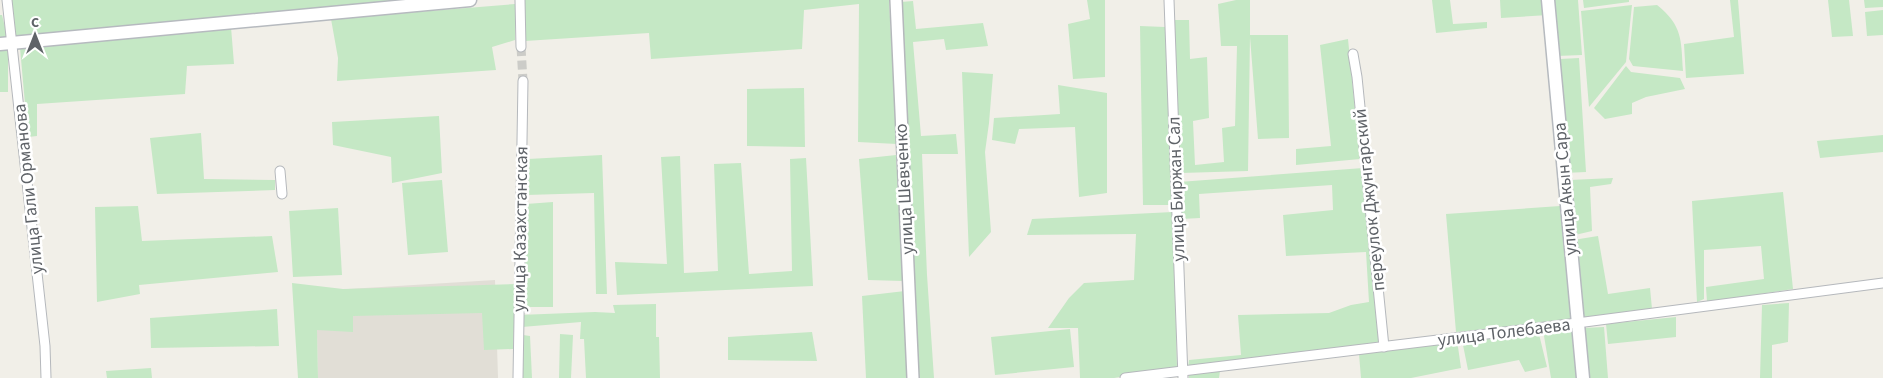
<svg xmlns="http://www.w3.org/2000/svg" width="1883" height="378" viewBox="0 0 1883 378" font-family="'Source Sans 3',sans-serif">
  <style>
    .education { fill: #e1ded6 }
    .green { fill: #c5e8c5 }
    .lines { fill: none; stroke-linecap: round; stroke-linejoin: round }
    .minor-tunnel { stroke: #ccccc8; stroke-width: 9; stroke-dasharray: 9 4.5; stroke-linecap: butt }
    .minor-casing { stroke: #b5b8bc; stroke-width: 11 }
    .tertiary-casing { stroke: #b5b8bc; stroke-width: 14 }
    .secondary-casing { stroke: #b6babf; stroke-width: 15 }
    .minor { stroke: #fff; stroke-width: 9 }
    .tertiary { stroke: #fff; stroke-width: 11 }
    .secondary { stroke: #fff; stroke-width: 12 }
    .labels { text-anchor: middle; stroke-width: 5; stroke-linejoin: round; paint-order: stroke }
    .street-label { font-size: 18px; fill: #5f6368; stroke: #fff }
  </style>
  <rect width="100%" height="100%" fill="#f1efe8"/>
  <!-- education -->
  <polygon class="education" points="495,280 498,378 318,378 316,291"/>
  <!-- green -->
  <g class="green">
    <polygon points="10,0 403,0 15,38"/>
    <polygon points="525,0 889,0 897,144 858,142 859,4 804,10 802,49 651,59 649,33 525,41"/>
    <polygon points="1087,0 1105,0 1105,77 1073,79 1068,24 1090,19"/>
    <polygon points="1236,0 1250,0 1250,35 1288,35 1289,138 1258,139 1250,37 1248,171 1181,173 1172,20 1189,20 1190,59 1207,57 1209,118 1193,121 1195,165 1224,162 1222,128 1235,126 1237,46 1221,46 1218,4"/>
    <polygon points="1432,0 1450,0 1453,24 1487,22 1487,28 1436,33"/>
    <polygon points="1500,0 1546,0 1548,15 1501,18"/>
    <polygon points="1552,0 1578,0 1582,55 1557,56"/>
    <polygon points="1583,0 1629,0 1629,2 1584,8"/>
    <polygon points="1730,0 1738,0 1744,74 1686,78 1684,44 1734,37"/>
    <polygon points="1828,0 1849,0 1853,36 1832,37"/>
    <polygon points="1864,0 1883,0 1883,7 1865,8"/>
    <polygon points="913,1 916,29 983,23 988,46 946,50 944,39 913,42 921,136 956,134 958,154 922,154 927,275 934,378 917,378 901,2"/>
    <polygon points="515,4 515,40 492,47 496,70 337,81 338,58 331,19"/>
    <polygon points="1632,5 1626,62 1589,107 1581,11"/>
    <path d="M 1657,5 C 1683,26 1681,40 1683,71 L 1633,66 L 1629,59 L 1634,7 Z"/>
    <polygon points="1883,10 1883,35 1867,36 1865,12"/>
    <polygon points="0,15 2,15 8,39 0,40"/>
    <polygon points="1140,26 1165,27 1172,205 1143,205"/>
    <polygon points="231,27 234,64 187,66 185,94 37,104 37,136 28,137 20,48"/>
    <polygon points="1348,39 1360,159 1296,165 1296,149 1331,146 1320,45"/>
    <polygon points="8,48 8,92 0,92 0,49"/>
    <polygon points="1579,58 1586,172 1564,173 1560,59"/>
    <polygon points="1626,66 1631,72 1680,78 1685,89 1646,97 1632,103 1632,114 1605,119 1594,108"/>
    <polygon points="962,72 993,74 989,123 985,152 991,232 969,257"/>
    <polygon points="1058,85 1107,93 1107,193 1079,197 1075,127 1019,129 1015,144 992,140 994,118 1060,114"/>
    <polygon points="804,88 805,147 747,146 747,89"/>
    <polygon points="439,116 442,173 392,183 391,157 333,145 332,122"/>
    <polygon points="201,133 204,179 275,180 275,190 157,194 150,138"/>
    <polygon points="1883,135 1883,152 1820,158 1817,141"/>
    <polygon points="602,155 607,294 596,294 594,193 526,195 528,159"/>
    <polygon points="896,155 903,281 868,280 859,159"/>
    <polygon points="680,156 684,273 718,271 714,164 741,163 749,274 792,271 790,159 806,158 813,286 617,295 615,262 667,264 661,157"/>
    <polygon points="1363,168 1382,344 1188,368 1189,360 1241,355 1238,315 1329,313 1351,305 1369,302 1366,252 1286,256 1283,215 1333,210 1332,185 1199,194 1200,218 1181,219 1179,182"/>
    <polygon points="1613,178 1611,184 1590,187 1592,231 1575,235 1570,180"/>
    <polygon points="442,180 448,252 408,255 402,183"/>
    <polygon points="1783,192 1793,289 1707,302 1706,287 1764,279 1761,246 1704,250 1704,299 1697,302 1692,201"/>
    <polygon points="553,202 553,307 524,307 526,204"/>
    <polygon points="138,206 142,241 272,236 278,272 139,285 140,294 97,302 95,207"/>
    <polygon points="1560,206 1574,320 1456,332 1446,214"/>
    <polygon points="338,208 342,275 293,277 289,211"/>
    <polygon points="1173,212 1177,368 1114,378 1080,378 1078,328 1048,328 1069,298 1084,283 1134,280 1136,234 1027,235 1032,219"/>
    <polygon points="1598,236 1608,294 1650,288 1652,309 1582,319 1573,240"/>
    <polygon points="292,283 343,289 516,284 513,349 484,350 482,313 353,316 353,332 317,330 318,378 298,378"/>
    <polygon points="905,291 907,378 866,378 862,296"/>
    <polygon points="1789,303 1788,342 1772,345 1772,378 1760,378 1762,305"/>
    <polygon points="656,304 656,337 659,337 660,378 586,378 584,339 580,339 581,322 522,327 519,315 595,312 615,313 613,305"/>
    <polygon points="277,309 279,346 151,348 150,318"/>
    <polygon points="1676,317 1676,337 1608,344 1606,324"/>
    <polygon points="1573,326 1579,378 1551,378 1543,330"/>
    <polygon points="1604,327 1608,378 1588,378 1583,328"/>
    <polygon points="1070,329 1074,367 995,375 991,337"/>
    <polygon points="1538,330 1547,367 1525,372 1519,360 1468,370 1462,340"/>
    <polygon points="812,332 817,361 728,360 728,337"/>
    <polygon points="560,334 573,335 571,378 559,378"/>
    <polygon points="523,335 530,336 532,378 522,378"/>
    <polygon points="1457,340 1461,368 1411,378 1361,378 1359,354"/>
    <polygon points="151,368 152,378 107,378 106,371"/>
    <polygon points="1220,371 1219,378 1189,378 1189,373"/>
  </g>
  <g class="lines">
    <!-- minor-tunnel -->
    <polyline class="minor-tunnel" points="521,47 523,81"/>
    <defs>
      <g id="minor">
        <polyline points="7,0 45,346 46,378"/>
        <polyline points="520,0 521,47"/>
        <polyline points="1169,0 1183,378"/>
        <polyline points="1353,54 1357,77 1384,347"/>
        <polyline points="280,171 282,194"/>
        <polyline points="518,378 523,81"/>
        <polyline points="1125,378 1577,323 1883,283"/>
      </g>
      <polyline id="tertiary" points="896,0 913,378"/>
      <g id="secondary">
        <polyline points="1548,0 1583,378"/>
        <polyline points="0,44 470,0"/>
      </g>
    </defs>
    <!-- minor casing -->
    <use href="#minor" class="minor-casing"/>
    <!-- tertiary casing -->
    <use href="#tertiary" class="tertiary-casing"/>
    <!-- secondary casing -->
    <use href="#secondary" class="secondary-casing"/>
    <!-- minor -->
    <use href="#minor" class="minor"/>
    <!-- tertiary -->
    <use href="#tertiary" class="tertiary"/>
    <!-- secondary -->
    <use href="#secondary" class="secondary"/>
  </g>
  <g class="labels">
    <!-- street labels -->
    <g class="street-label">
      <text transform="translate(28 189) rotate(-96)" y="6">улица Гали Орманова</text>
      <text transform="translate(904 189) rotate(-93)" y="6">улица Шевченко</text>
      <text transform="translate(1176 189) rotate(-92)" y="6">улица Биржан Сал</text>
      <text transform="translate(1565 189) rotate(-95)" y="6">улица Акын Сара</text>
      <text transform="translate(1369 200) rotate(-96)" y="6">переулок Джунгарский</text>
      <text transform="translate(520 229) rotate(-89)" y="6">улица Казахстанская</text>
      <text transform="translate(1504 332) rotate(-7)" y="6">улица Толебаева</text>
    </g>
  </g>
  <!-- north arrow -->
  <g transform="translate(35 35)" stroke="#ffffff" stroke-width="4" paint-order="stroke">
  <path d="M0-4L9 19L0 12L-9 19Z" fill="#5f6368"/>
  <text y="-8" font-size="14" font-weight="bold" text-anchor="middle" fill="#5f6368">С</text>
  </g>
</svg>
